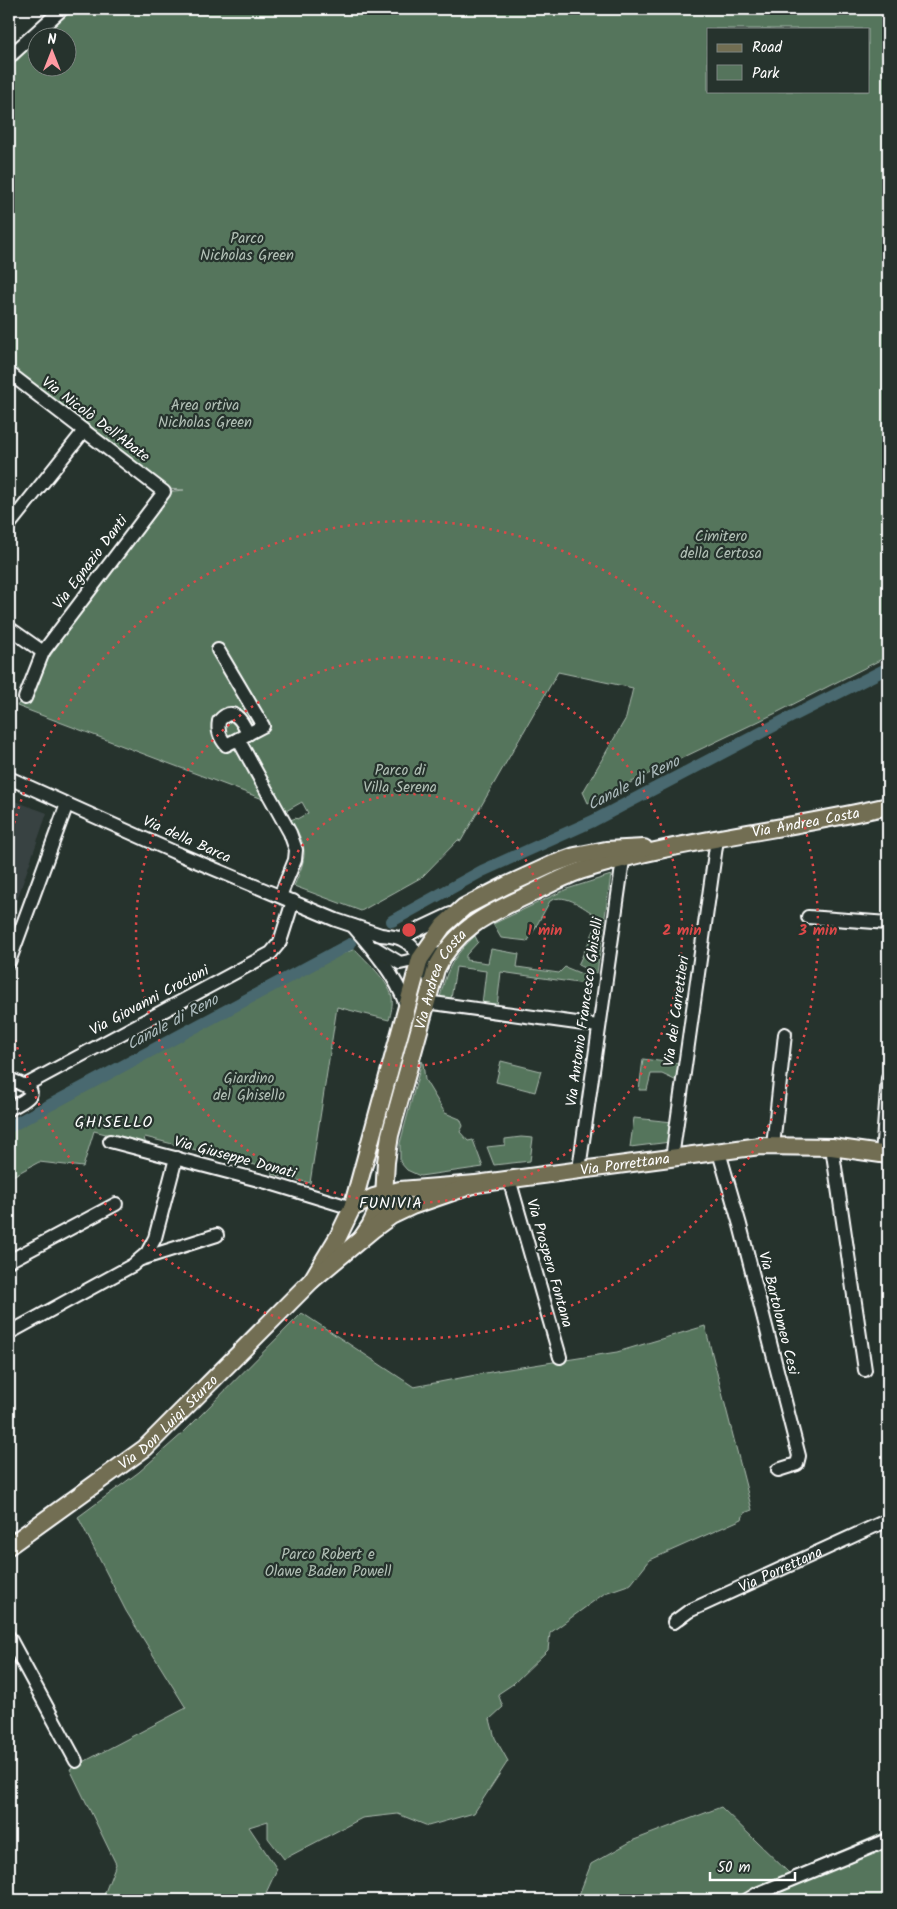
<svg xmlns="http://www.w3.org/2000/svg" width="897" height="1909" viewBox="0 0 897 1909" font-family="Kalam,sans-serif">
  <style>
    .built { fill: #384242 }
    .green { fill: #55745c; stroke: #aabaae; fill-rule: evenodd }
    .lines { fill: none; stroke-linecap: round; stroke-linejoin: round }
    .canal { stroke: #49696f; stroke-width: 12 }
    .minor-casing { stroke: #fff; stroke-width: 16 }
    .major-casing { stroke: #fff; stroke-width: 20 }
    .minor { stroke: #26332d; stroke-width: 12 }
    .major { stroke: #726e52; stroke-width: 16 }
    .ring { fill: none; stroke: #dc4848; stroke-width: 2.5; stroke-dasharray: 2.5 5 }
    .labels { text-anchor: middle; stroke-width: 4.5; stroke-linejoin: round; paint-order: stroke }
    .park-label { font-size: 15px; fill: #b2c0b6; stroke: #26332d }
    .street-label { font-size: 15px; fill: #fff; stroke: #26332d }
    .water-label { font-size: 16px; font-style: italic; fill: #adbcbe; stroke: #26332d }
    .neighbourhood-label { font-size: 16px; letter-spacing: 1px; fill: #fff; stroke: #26332d }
    .centre { fill: #dc4848; stroke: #26332d; stroke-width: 2.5 }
    .ring-label { font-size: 15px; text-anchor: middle; font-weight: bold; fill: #dc4848; stroke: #26332d; stroke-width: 4.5; stroke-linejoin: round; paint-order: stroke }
  </style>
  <rect width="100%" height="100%" fill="#26332d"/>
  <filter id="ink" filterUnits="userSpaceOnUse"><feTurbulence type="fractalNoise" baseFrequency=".02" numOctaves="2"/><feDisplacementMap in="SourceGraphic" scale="10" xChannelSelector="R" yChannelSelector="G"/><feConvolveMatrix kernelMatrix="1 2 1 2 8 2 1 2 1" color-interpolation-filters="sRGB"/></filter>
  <g filter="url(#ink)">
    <!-- built -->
    <polygon class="built" points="9,799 47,813 9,923"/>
    <!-- green -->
    <g class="green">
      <path d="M 74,9 L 888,9 L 888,656 L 774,714 L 588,803 L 583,792 L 626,718 L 633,688 L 558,672 L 461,841 L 458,840 L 422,877 L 361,911 L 294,886 C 307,856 309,848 290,820 L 296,818 L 297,819 L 308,813 L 302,802 L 286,811 L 284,807 L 17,706 L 120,551 L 165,492 L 184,490 L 166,489 L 9,368 L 9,70 L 37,38 L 38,68 L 68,68 L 68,38 L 38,37 ZM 708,29 L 868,29 L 868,91 L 708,91 Z"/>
      <path d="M 611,875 L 597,973 L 592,972 L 578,965 L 600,918 C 586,910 566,891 550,901 L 528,941 L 501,938 L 493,924 L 567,889 Z"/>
      <path d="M 475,936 L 478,942 L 466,955 L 466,960 L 488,963 L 491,949 L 519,954 L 517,967 L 559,973 L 565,967 L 587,976 L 585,984 L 501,972 L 497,1006 L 482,1004 L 486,971 L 456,967 L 451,999 L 440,998 C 446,970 454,955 475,936 Z"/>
      <path d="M 355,949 C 366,961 388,980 392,997 C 393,1004 391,1013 389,1020 L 337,1007 L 310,1183 L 272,1174 L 271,1169 L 145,1137 L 144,1138 L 146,1144 L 145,1144 L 94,1131 L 83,1167 L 39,1162 L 9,1178 L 9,1131 L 164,1046 L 334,957 Z"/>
      <polygon points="643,1059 681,1064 679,1082 662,1074 651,1074 647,1090 639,1090"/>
      <polygon points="422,1061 423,1063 425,1080 445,1113 460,1119 461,1121 463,1126 460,1132 468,1141 473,1140 483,1167 420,1176 407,1170 400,1162 400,1143"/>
      <polygon points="501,1061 541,1071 535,1092 496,1082"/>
      <polygon points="634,1118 673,1122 670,1142 630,1147"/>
      <polygon points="521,1137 533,1138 530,1161 494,1165 487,1147 505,1145 505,1139"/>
      <polygon points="302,1313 414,1387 496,1371 617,1352 705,1326 752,1510 744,1513 742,1519 650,1560 631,1584 605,1593 550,1633 548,1650 513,1684 498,1694 503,1707 490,1719 495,1738 508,1761 474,1813 428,1826 398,1814 362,1818 284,1859 268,1838 268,1821 249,1827 277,1869 265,1895 267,1900 102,1900 116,1864 70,1769 186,1708 126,1611 78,1517 139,1472 184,1432"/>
      <polygon points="721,1807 789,1873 888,1831 888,1900 577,1900 591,1864 634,1840"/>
    </g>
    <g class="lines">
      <!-- canal -->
      <g class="canal">
        <polyline points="392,921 482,871 593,821 789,718 888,668"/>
        <polyline points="9,1127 350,944"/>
      </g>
      <defs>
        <g id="minor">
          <polyline points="9,57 62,9"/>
          <polyline points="9,373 164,492 43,652 9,628"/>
          <polyline points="9,525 84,431"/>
          <polyline points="218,650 263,726 238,739 290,833 296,850 295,860 280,896"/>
          <polyline points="25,698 43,652"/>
          <path d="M 238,739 L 226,745 C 220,737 217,731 219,721 C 233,705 242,720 248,734"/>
          <path d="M 9,778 L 174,852 L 336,920 C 351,925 366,930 381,935 C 388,936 395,936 401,939 C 417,946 427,968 431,984"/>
          <polyline points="808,917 888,923"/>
          <path d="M 353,926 C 374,950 396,976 406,1005"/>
          <polyline points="400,938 451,914"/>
          <polyline points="375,948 400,963 444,953"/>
          <polyline points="9,962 67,804"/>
          <polyline points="426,1002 598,1026"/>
          <path d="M 9,1079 C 41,1091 35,1095 9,1109"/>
          <polyline points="26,1085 271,953 280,942 293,901"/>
          <polyline points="110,1141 270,1183 352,1208"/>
          <polyline points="773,1146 785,1034"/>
          <polyline points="832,1147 865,1370"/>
          <polyline points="719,1152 740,1225 799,1456 797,1464 778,1470"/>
          <polyline points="882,1154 888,1078"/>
          <polyline points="672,1158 717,839"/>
          <polyline points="579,1169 623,860"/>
          <polyline points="509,1179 560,1357"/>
          <polyline points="141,1259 217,1235"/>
          <polyline points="9,1261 116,1204"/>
          <polyline points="9,1333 133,1265 147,1253 155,1238 176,1158"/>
          <path id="s1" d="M 674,1622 L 689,1611 L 888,1520"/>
          <polyline points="9,1637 76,1761"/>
          <polyline points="747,1900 757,1894 888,1840"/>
        </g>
        <g id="major">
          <path id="s2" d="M 352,1208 L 374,1197 L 400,1190 L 476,1184 L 760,1146 L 832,1147 L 888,1155"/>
          <path id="s3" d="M 361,1239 L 370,1226 L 384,1197 L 386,1162 L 390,1135 L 436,969 C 454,931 485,915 522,898 C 541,889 560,878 580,871 C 680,839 786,830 888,806"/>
          <polyline points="312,1280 338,1237 352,1208 420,959 443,926 464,907 507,885 553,864 575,856 606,850 644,848"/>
          <path id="s4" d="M 9,1546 L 145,1448 L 312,1280 L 372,1230 L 391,1216 L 412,1206 L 476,1184"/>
        </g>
      </defs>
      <!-- minor casing -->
      <use href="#minor" class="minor-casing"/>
      <!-- major casing -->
      <use href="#major" class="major-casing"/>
      <!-- minor -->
      <use href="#minor" class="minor"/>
      <!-- major -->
      <use href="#major" class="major"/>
    </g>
  </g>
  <!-- distance rings -->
  <g class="ring">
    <circle cx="409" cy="930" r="136"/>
    <circle cx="409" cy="930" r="273"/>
    <path d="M9 845A409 409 0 1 1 9 1015"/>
  </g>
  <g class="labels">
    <!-- park labels -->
    <g class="park-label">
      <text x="247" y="243">Parco<tspan x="247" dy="17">Nicholas Green</tspan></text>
      <text x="205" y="410">Area ortiva<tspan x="205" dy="17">Nicholas Green</tspan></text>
      <text x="721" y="541">Cimitero<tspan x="721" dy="17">della Certosa</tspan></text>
      <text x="400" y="775">Parco di<tspan x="400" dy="17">Villa Serena</tspan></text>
      <text x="249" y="1083">Giardino<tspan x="249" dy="17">del Ghisello</tspan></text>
      <text x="328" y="1559">Parco Robert e<tspan x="328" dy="17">Olawe Baden Powell</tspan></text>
    </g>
    <!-- street labels -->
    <g class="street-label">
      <text transform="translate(96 419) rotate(37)" y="5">Via Nicolò Dell'Abate</text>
      <text transform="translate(90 562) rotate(-53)" y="5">Via Egnazio Danti</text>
      <text dy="5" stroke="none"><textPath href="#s3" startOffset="692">Via Andrea Costa</textPath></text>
      <text transform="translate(187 839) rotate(24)" y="5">Via della Barca</text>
      <text dy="5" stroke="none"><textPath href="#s3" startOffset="275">Via Andrea Costa</textPath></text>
      <text transform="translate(149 1000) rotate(-28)" y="5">Via Giovanni Crocioni</text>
      <text transform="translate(676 1011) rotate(-82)" y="5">Via dei Carrettieri</text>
      <text transform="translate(584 1012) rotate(-82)" y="5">Via Antonio Francesco Ghiselli</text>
      <text transform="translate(235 1157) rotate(15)" y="5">Via Giuseppe Donati</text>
      <text dy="5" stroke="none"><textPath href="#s2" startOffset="278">Via Porrettana</textPath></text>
      <text transform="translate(550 1263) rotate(74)" y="5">Via Prospero Fontana</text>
      <text transform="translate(779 1313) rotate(76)" y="5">Via Bartolomeo Cesi</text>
      <text dy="5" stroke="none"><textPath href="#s4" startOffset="202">Via Don Luigi Sturzo</textPath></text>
      <text dy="5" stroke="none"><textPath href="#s1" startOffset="119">Via Porrettana</textPath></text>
    </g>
    <!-- water labels -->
    <g class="water-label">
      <text transform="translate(633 782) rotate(-27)" y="6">Canale di Reno</text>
      <text transform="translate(172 1021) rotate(-28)" y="6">Canale di Reno</text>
    </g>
    <!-- neighbourhood labels -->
    <g class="neighbourhood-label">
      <text x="114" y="1127">GHISELLO</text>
      <text x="391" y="1208">FUNIVIA</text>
    </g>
  </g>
  <circle cx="409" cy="930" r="8" class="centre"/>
  <g class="ring-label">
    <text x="545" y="935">1 min</text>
    <text x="682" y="935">2 min</text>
    <text x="818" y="935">3 min</text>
  </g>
  <!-- margin -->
  <rect width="897" height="1909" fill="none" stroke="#26332d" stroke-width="30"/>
  <rect x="15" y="15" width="867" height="1879" fill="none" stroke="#fff" stroke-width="2" filter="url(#ink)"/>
  <!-- legend -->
  <rect x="707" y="28" width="162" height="65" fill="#26332d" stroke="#7d8581"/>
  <rect x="717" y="44" width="25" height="8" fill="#726e52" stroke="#7d8581"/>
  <text x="752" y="52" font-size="15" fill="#ffffff">Road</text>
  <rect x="717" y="65" width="25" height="15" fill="#55745c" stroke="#7d8581"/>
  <text x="752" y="78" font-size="15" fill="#ffffff">Park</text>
  <!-- north arrow -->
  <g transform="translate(52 52)"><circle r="24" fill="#26332d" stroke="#7d8581"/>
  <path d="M0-4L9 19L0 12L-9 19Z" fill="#ff9aa2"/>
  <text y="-8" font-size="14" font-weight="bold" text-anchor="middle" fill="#ffffff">N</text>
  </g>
  <!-- scale -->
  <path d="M710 1872v8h85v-8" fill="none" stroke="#ffffff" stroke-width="2.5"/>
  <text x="717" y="1872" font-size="15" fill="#ffffff" stroke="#26332d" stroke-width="4" paint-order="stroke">50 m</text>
</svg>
